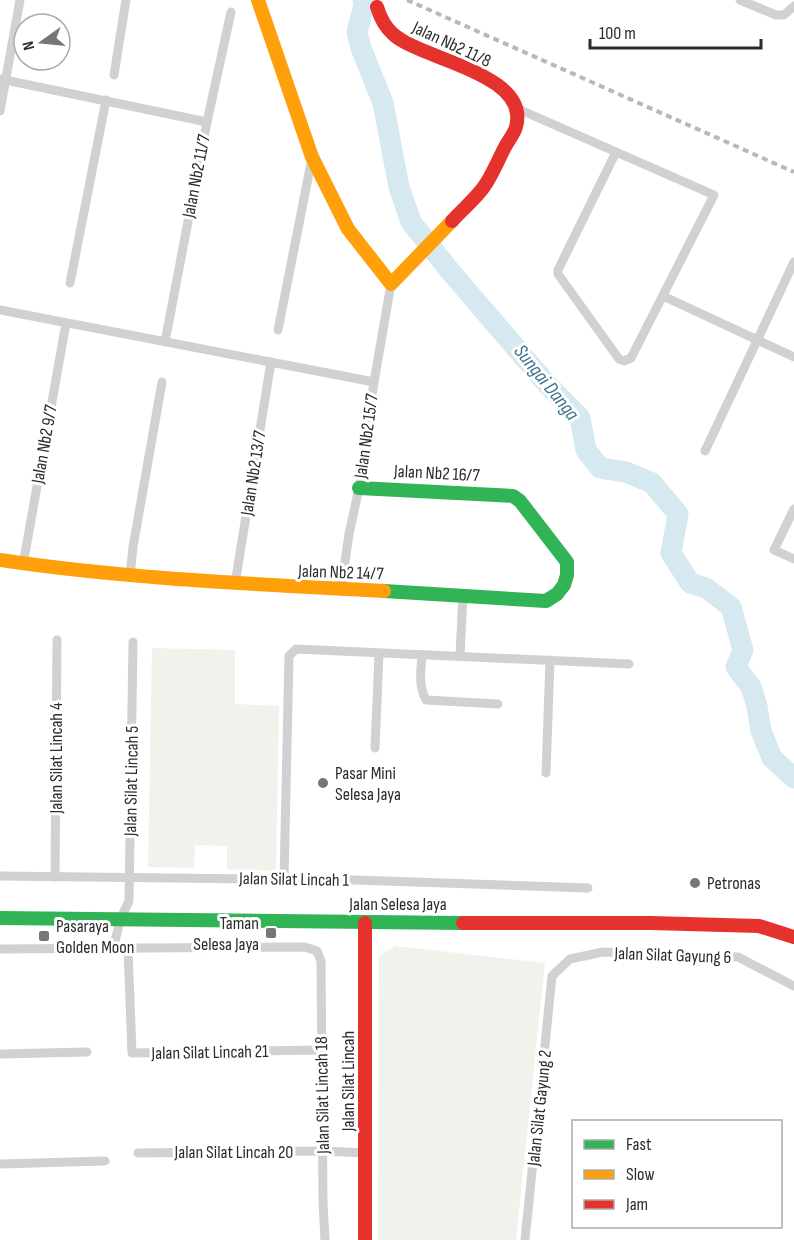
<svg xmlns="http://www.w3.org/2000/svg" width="794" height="1240" viewBox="0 0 794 1240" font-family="'Sofia Sans Condensed',sans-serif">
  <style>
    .green { fill: #f0f3eb }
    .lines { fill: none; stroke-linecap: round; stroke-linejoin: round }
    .river { stroke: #d7e9f0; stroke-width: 21 }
    .street { stroke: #d1d1d1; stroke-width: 9 }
    .fast { stroke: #30b455; stroke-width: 14 }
    .slow { stroke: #ff9f0a; stroke-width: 14 }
    .jam { stroke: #e5322d; stroke-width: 14 }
    .rail { stroke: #b8b8b8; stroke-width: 4; stroke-dasharray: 6 4.5; stroke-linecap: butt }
    .poi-dot { fill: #767676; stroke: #fff; stroke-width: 2 }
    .labels { text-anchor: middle; stroke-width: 6; stroke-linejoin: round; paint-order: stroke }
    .street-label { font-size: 18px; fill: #2c2c2c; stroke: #fff }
    .poi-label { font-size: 18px; fill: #2c2c2c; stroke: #fff; text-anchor: start }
    .water-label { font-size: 20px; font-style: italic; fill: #3c748d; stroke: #fff }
  </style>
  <rect width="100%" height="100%" fill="#fff"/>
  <!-- green -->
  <g class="green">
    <polygon points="152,648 235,650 235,704 279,706 276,871 227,869 227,846 195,845 194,868 148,867"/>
    <polygon points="395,946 545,963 516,1240 378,1240 379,957"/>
  </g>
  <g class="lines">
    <!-- river -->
    <polyline class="river" points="363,0 364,5 357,32 361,48 383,103 399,187 411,222 450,271 547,384 580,418 586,450 600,468 626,472 652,483 678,514 671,553 690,583 706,588 731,607 743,650 736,667 751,687 757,706 761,731 772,758 794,778"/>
    <!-- street -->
    <g class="street">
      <polyline points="740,0 776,15 784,15 794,6"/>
      <polyline points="114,75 126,0"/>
      <polyline points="0,79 207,122"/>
      <polyline points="516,108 714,195 631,358 624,361 619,359 558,274 558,270 616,152"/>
      <polyline points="0,111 20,0"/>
      <polyline points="70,283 106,100"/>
      <polyline points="663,296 794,357"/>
      <polyline points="0,310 374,382"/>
      <polyline points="278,330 312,158"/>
      <polyline points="165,342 207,122 231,12"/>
      <polyline points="705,451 794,262"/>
      <polyline points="794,509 774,550 794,559"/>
      <polyline points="23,565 66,323"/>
      <polyline points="130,576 133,547 162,382"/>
      <polyline points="235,584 271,362"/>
      <polyline points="341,589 349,534 359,488 374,382 391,284"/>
      <path d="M 422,655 C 421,670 418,685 426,700 L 498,704"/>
      <polyline points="460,655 463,596"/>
      <polyline points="375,748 379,654"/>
      <polyline points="546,773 550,660"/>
      <polyline points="0,876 354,880 588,888"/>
      <polyline points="55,877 57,640"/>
      <polyline points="284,879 289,656 296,649 629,664"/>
      <polyline points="113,948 121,918 129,901 133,642"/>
      <polyline points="0,949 305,947 317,951 321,961 323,1203 325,1240"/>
      <polyline points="128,949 132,1053 321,1050"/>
      <polyline points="0,1054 87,1052"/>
      <polyline points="138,1153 323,1151 366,1153"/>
      <polyline points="0,1164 105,1161"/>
      <polyline points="525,1240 552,976 570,959 603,952 738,957 794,986"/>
    </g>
    <!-- fast -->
    <g class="fast">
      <polyline points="359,488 513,496 520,501 567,562 567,575 564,585 557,594 546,601 384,591"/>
      <polyline points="0,918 463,923"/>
    </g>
    <!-- slow -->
    <g class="slow">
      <polyline points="258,0 312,157 348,229 391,284 452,221"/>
      <path d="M 0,560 C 127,579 255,584 384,591"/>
    </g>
    <!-- jam -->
    <g class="jam">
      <path d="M 377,7 C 380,17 385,27 393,34 C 421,60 531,73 516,127 C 514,134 508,141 505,147 C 498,160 492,176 483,188 C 474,200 462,210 452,221"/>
      <polyline points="365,923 365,1240"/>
      <polyline points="463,923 651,923 759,926 794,937"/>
    </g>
    <!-- rail -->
    <polyline class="rail" points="407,0 794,172"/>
  </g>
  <!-- markers -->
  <g class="poi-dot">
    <circle cx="323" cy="783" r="6"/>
    <circle cx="695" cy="883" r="6"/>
    <rect x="265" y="927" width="12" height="12" rx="3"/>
    <rect x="38" y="930" width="12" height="12" rx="3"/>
  </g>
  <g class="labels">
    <!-- street labels -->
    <g class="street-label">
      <text transform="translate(452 44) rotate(25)" y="6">Jalan Nb2 11/8</text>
      <text transform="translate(196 176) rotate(-79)" y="6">Jalan Nb2 11/7</text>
      <text transform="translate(366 436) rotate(-82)" y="6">Jalan Nb2 15/7</text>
      <text transform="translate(44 444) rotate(-80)" y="6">Jalan Nb2 9/7</text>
      <text transform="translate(253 473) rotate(-81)" y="6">Jalan Nb2 13/7</text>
      <text transform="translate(437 473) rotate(3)" y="6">Jalan Nb2 16/7</text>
      <text transform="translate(341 572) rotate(2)" y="6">Jalan Nb2 14/7</text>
      <text transform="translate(56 758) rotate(-90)" y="6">Jalan Silat Lincah 4</text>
      <text transform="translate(131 781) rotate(-89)" y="6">Jalan Silat Lincah 5</text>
      <text transform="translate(294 879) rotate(1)" y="6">Jalan Silat Lincah 1</text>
      <text x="398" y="910">Jalan Selesa Jaya</text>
      <text transform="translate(673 955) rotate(2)" y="6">Jalan Silat Gayung 6</text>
      <text transform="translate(210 1052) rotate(-1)" y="6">Jalan Silat Lincah 21</text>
      <text transform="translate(348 1081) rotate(-90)" y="6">Jalan Silat Lincah</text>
      <text transform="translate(322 1095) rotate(-91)" y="6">Jalan Silat Lincah 18</text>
      <text transform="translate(539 1108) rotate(-84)" y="6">Jalan Silat Gayung 2</text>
      <text x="234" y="1158">Jalan Silat Lincah 20</text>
    </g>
    <!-- poi labels -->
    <g class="poi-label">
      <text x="335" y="779">Pasar Mini<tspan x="335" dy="21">Selesa Jaya</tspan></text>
      <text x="707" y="889">Petronas</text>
      <text x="259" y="929" text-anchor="end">Taman<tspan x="259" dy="21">Selesa Jaya</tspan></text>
      <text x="56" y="932">Pasaraya<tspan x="56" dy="21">Golden Moon</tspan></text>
    </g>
    <!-- water labels -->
    <g class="water-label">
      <text transform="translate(547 382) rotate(51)" y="7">Sungai Danga</text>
    </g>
  </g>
  <!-- legend -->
  <rect x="572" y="1120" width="210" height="108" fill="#ffffff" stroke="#ababab" stroke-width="1.5"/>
  <rect x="584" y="1140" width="30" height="9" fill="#30b455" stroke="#ababab" stroke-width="1.5"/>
  <text x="626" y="1150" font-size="18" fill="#2c2c2c">Fast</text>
  <rect x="584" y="1170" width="30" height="9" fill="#ff9f0a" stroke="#ababab" stroke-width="1.5"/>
  <text x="626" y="1180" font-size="18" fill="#2c2c2c">Slow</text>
  <rect x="584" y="1200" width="30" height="9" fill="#e5322d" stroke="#ababab" stroke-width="1.5"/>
  <text x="626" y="1210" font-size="18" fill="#2c2c2c">Jam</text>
  <!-- north arrow -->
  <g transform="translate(42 42) rotate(255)"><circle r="28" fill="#ffffff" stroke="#ababab" stroke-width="1.5"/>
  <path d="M0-4.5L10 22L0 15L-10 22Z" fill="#767676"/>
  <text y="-9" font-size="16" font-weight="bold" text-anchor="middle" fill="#2c2c2c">N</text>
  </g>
  <!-- scale -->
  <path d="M590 39v9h171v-9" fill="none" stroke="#2c2c2c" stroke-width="3"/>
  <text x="599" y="39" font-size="18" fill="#2c2c2c" stroke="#ffffff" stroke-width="4.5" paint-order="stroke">100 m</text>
</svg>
